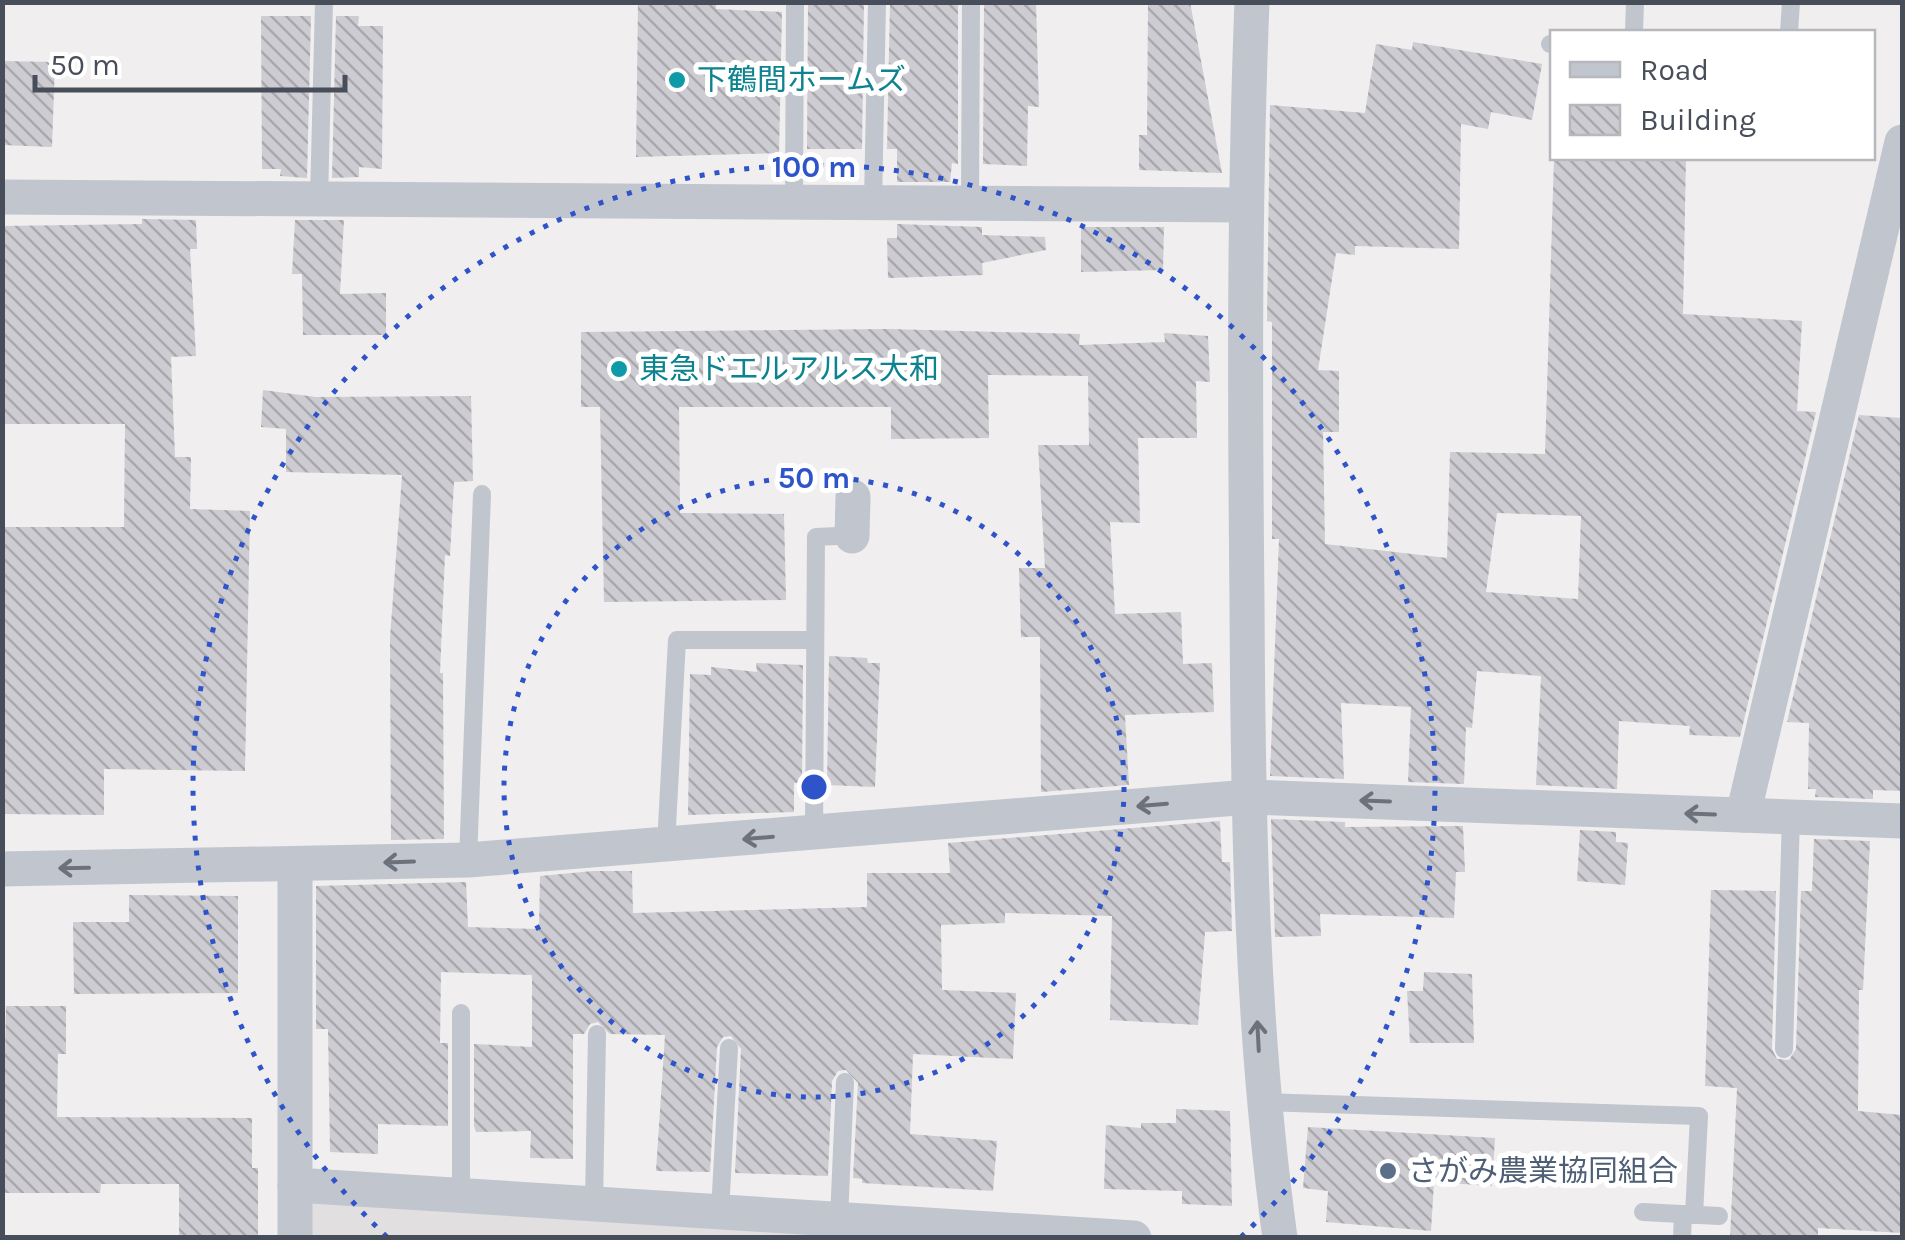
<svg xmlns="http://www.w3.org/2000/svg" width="1905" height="1240" viewBox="0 0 1905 1240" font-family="Karla,'Noto Sans JP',sans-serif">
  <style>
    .education { fill: #e1dfdf }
    .building { fill: url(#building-back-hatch); fill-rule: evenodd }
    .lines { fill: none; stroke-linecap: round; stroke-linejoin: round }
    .lane { stroke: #c0c5ce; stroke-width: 18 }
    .street { stroke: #c0c5ce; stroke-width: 35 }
    .oneway { stroke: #6c727c }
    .ring { fill: none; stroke: #2f54c9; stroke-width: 5; stroke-dasharray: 5 10 }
    .culture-dot { fill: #0f9aa8; stroke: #fff; stroke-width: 4 }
    .service-dot { fill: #5c6f8a; stroke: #fff; stroke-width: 4 }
    .labels { text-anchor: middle; stroke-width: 10; stroke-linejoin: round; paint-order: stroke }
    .culture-label { font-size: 30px; fill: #0d838f; stroke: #fff; text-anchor: start }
    .service-label { font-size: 30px; fill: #4e5e75; stroke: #fff; text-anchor: start }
    .centre { fill: #2f54c9; stroke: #fff; stroke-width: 5 }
    .ring-label { font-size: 30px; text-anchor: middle; font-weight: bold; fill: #2f54c9; stroke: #fff; stroke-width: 10; stroke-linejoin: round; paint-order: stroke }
  </style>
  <defs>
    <pattern id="building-back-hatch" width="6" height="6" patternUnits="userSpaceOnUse" patternTransform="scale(2.5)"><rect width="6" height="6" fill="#ccccd2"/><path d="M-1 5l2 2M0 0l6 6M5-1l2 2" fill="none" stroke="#a8a8ad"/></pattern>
  </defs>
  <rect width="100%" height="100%" fill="#f0eeee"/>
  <!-- education -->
  <polygon class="education" points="318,1197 917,1237 307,1238 307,1210"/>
  <!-- building -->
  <g class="building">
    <polygon points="638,2 716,2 716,9 782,12 779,153 636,157"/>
    <polygon points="808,2 864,2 862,149 807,149"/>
    <polygon points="890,2 958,2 958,164 952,163 950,182 897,182 897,149 887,149"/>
    <polygon points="984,2 1036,2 1039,107 1028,106 1027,166 983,164"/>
    <polygon points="1148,2 1190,2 1222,173 1139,170 1139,135 1147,135"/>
    <polygon points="261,16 311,16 307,178 280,176 281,169 262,169"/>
    <polygon points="336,16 359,16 358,26 383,26 382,169 359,167 359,177 332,178"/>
    <path d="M 1413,42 L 1542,64 L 1532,120 L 1491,112 L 1488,129 L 1461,124 L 1459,249 L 1355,246 L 1355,255 L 1336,253 L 1318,370 L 1339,371 L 1339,432 L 1323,432 L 1325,544 L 1447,558 L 1450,452 L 1545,454 L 1554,158 L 1686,158 L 1683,314 L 1802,321 L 1797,411 L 1816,412 L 1740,737 L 1689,735 L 1690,726 L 1619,721 L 1617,789 L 1536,785 L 1541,676 L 1477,671 L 1472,728 L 1466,727 L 1464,784 L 1408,782 L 1411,707 L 1341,703 L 1344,779 L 1270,776 L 1279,539 L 1272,539 L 1272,322 L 1267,321 L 1270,105 L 1365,113 L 1376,44 L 1412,50 ZM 1497,513 L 1581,516 L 1578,599 L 1486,592 Z"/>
    <polygon points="2,61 55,62 52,147 2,145"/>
    <polygon points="142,219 196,220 197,249 190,249 196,356 171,357 175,457 191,457 190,509 250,511 245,771 104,769 104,815 2,814 2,527 124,527 125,424 2,424 2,226 142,224"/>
    <polygon points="295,220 344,220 340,294 386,293 386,335 303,335 302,274 292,274"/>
    <polygon points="897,224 982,227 982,235 1045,237 1046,250 982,263 983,275 888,278 887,238 897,238"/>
    <polygon points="1081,227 1164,227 1163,270 1081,272"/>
    <polygon points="889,329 1080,334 1079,345 1165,342 1164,333 1208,336 1210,382 1196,381 1197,438 1138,438 1140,523 1110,522 1115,614 1181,612 1183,664 1212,663 1214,712 1125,715 1129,785 1041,792 1040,637 1021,637 1019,568 1045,568 1038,445 1089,445 1088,376 988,375 989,438 891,439 891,407 679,407 680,513 784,514 786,600 604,602 600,407 581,407 581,332"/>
    <polygon points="263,390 316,397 471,396 473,481 454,482 450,556 445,555 440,673 443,673 444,839 391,840 390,638 402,475 286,472 286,429 261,427"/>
    <polygon points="1859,415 1902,418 1902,791 1873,790 1873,799 1815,797 1816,789 1808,789 1809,723 1787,722"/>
    <polygon points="829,656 867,658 868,663 880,663 875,787 827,785"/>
    <polygon points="756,663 803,665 802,783 794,783 794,812 688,815 690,674 711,675 711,667 757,672"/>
    <polygon points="1271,819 1345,822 1345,827 1463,826 1465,872 1456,872 1454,918 1320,914 1321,936 1275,937"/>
    <polygon points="1220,821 1222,862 1230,862 1232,931 1205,932 1198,1025 1110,1020 1112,916 1005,913 1005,923 941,925 942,990 1016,993 1013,1059 913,1054 910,1134 997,1141 993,1191 862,1183 862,1179 853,1178 858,1083 846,1070 838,1071 832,1081 828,1176 735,1173 741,1049 731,1036 723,1037 717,1047 710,1172 656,1171 665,1035 610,1034 598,1022 590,1024 584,1034 573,1034 573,1159 530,1158 531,1131 476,1132 474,1126 474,1044 532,1047 532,975 441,972 440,1043 448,1043 448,1126 378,1124 378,1154 330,1152 328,1029 316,1029 316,886 466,882 468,927 539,929 540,876 593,871 632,871 633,913 867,907 867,873 950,873 948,843"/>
    <polygon points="1580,830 1616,832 1616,842 1628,843 1625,885 1577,881"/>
    <polygon points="1814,839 1870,841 1863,990 1859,990 1858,1111 1902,1115 1902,1233 1818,1228 1818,1238 1730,1238 1737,1088 1705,1086 1711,890 1776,891 1772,1049 1777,1059 1789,1060 1796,1049 1801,891 1812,891"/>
    <polygon points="129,895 238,896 238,993 74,994 73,922 129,922"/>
    <polygon points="1424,972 1472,974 1474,1043 1410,1043 1407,991 1423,991"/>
    <polygon points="6,1006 66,1006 66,1054 58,1054 57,1117 252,1118 252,1168 258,1168 258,1238 179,1238 179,1184 101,1184 100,1193 2,1193"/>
    <polygon points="1176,1109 1230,1111 1232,1206 1182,1204 1182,1191 1104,1189 1106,1125 1141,1128 1141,1123 1176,1123"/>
    <polygon points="1308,1127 1495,1138 1492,1186 1434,1182 1431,1231 1326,1222 1328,1191 1303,1188"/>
  </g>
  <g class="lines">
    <!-- lane -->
    <g class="lane">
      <polyline points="1634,32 1635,2"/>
      <polyline points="1789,32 1791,2"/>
      <polyline points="1550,44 1552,44"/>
      <polyline points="319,199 324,2"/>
      <polyline points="794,202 795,2"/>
      <polyline points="873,203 877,2"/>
      <polyline points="970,203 971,2"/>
      <polyline points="814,833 816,537 859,535"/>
      <polyline points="666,845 677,640 814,640"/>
      <polyline points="468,860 482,494"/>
      <polyline points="461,1013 461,1195"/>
      <polyline points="1784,1049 1791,817"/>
      <polyline points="1262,1102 1699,1116 1694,1215"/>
      <polyline points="594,1203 597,1034"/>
      <polyline points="720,1211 729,1048"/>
      <polyline points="1643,1212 1719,1216"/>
      <polyline points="839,1219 845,1082"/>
      <polyline points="1682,1238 1683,1214"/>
    </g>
    <!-- street -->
    <g class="street">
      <path d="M 1252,2 C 1244,202 1245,402 1247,602 C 1248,815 1251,1026 1280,1238"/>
      <polyline points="2,197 1244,205"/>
      <polyline points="852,536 853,497"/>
      <polyline points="1743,815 1902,142"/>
      <polyline points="2,869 468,860 1249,797 1902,821"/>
      <polyline points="295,1185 1134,1238"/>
      <polyline points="295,1238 295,867"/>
    </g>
  </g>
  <!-- one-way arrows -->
  <defs><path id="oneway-shaft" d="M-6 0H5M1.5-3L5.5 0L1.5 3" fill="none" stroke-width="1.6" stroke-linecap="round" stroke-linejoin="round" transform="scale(2.5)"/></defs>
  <g class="oneway">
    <use href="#oneway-shaft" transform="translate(1375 801) rotate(-178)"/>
    <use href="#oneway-shaft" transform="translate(1152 805) rotate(175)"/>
    <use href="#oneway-shaft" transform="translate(1700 814) rotate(-178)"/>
    <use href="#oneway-shaft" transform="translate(758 838) rotate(175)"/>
    <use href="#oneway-shaft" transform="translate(399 862) rotate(178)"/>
    <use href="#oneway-shaft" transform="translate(74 868) rotate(179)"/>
    <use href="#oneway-shaft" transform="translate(1258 1036) rotate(-93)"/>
  </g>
  <!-- distance rings -->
  <g class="ring">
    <circle cx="814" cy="787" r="310"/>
    <path d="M387 1237A621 621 0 1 1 1241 1237"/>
  </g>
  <!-- markers -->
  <g class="culture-dot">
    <circle cx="677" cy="80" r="10"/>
    <circle cx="619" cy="369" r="10"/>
  </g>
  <circle class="service-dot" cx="1388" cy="1171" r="10"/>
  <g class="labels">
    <!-- culture labels -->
    <g class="culture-label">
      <text x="697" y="90">下鶴間ホームズ</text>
      <text x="639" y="379">東急ドエルアルス大和</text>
    </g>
    <!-- service labels -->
    <g class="service-label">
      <text x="1408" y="1181">さがみ農業協同組合</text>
    </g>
  </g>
  <circle cx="814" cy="787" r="15" class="centre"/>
  <g class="ring-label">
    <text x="814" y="177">100 m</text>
    <text x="814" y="488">50 m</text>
  </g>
  <!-- border -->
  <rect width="1905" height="1240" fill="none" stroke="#484e59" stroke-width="10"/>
  <!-- legend -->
  <rect x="1550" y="30" width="325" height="130" fill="#ffffff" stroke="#b6b8bd" stroke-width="2.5"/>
  <rect x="1570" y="62" width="50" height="15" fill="#c0c5ce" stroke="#b6b8bd" stroke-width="2.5"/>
  <text x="1640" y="80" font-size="30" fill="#484e59">Road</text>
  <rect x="1570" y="105" width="50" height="30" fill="url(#building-back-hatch)" stroke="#b6b8bd" stroke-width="2.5"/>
  <text x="1640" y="130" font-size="30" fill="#484e59">Building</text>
  <!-- scale -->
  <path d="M35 75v15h310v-15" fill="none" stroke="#484e59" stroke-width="5"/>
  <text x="50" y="75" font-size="30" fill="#484e59" stroke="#ffffff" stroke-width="8" paint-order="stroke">50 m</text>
</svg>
